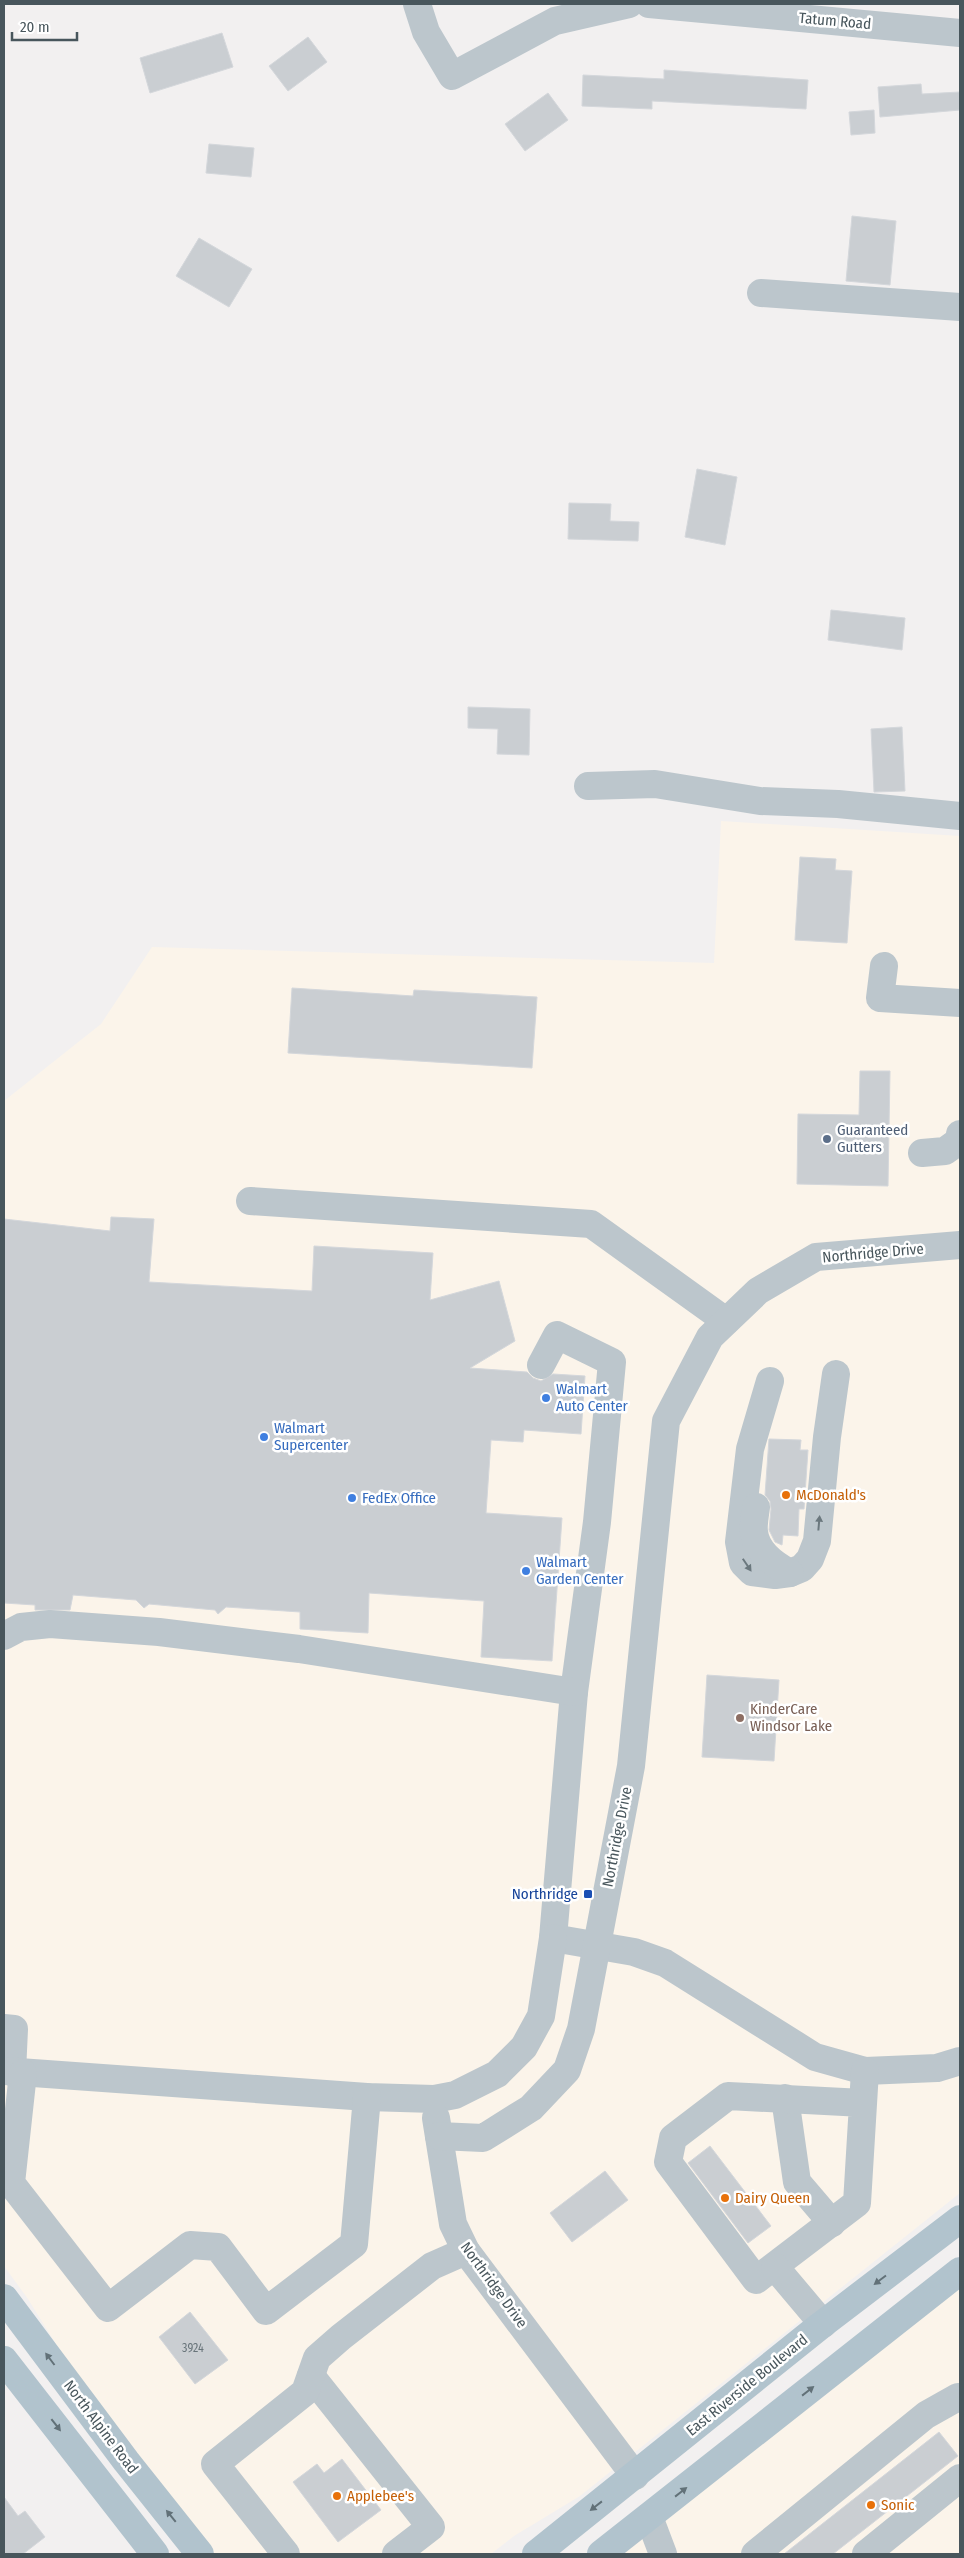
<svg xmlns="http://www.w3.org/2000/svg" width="964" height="2558" viewBox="0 0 964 2558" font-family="'Fira Sans Condensed',sans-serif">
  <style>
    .commercial { fill: #fbf4ea }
    .building { fill: #caced2; stroke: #d4d7db }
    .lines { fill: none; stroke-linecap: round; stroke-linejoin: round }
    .minor { stroke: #bcc6cc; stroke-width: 28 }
    .major { stroke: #b1c3cd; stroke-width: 28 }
    .oneway { fill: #6b787e }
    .oneway2 { fill: #627178 }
    .service-dot { fill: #5c6f8a; stroke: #fff; stroke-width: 2 }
    .shop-dot { fill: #3f7fe0; stroke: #fff; stroke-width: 2 }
    .food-dot { fill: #e8710a; stroke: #fff; stroke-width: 2 }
    .education-dot { fill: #8d6e63; stroke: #fff; stroke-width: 2 }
    .transit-dot { fill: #1a4fb4; stroke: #fff; stroke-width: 2 }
    .labels { text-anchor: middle; stroke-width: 5; stroke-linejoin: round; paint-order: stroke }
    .number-label { font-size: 12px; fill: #68747a }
    .street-label { font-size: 15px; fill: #48565c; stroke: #fff }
    .service-label { font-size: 15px; fill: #4e5e75; stroke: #fff; text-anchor: start }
    .shop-label { font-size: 15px; fill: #366cbe; stroke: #fff; text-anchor: start }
    .food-label { font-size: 15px; fill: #c56008; stroke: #fff; text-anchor: start }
    .education-label { font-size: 15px; fill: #785e54; stroke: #fff; text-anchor: start }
    .transit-label { font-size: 15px; fill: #164399; stroke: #fff; text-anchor: end }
  </style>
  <rect width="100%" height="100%" fill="#f2f0f0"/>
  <!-- commercial -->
  <g class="commercial">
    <polygon points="721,821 960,836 960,2193 580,2496 514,2536 491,2554 214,2554 128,2445 59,2349 28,2299 4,2266 4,1101 101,1024 152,947 714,963"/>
    <polygon points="960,2284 960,2554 615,2554"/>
  </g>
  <!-- building -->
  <g class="building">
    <polygon points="222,33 233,67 150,93 140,58"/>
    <polygon points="308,37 327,62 288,91 269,66"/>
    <polygon points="664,70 808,80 806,109 652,101 652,109 582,106 583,75 664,79"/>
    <polygon points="921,84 922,94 960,92 960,110 880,117 878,87"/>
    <polygon points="548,93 568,120 525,151 505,124"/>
    <polygon points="874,110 875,133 851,135 849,112"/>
    <polygon points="209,144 254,148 251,177 206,173"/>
    <polygon points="852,216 896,221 890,285 846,281"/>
    <polygon points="199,238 252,269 229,307 176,276"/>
    <polygon points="697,469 737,477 725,545 685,537"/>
    <polygon points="569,503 611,504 610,521 639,522 638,541 568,539"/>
    <polygon points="831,610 905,618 902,650 828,640"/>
    <polygon points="468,707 530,709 529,755 497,754 498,729 468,728"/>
    <polygon points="902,727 905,791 874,792 871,729"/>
    <polygon points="800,857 836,859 835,870 852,871 847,943 795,940"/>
    <polygon points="292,988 413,996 414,990 537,997 532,1068 288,1053"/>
    <polygon points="860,1071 890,1071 888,1186 797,1184 798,1114 859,1115"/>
    <polygon points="111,1217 154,1219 149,1282 312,1291 314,1246 433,1253 430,1300 499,1281 515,1341 470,1368 527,1372 533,1378 541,1381 553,1374 585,1376 581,1434 524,1430 523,1442 491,1440 486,1513 562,1518 552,1661 481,1657 484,1601 369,1593 368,1633 300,1629 300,1612 226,1607 218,1614 215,1610 149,1604 144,1608 136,1600 73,1595 70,1610 35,1610 35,1605 4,1603 4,1219 110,1231"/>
    <polygon points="769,1439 801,1440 800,1450 808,1450 804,1509 799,1509 798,1536 783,1535 782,1545 775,1542 769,1530 771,1509 770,1501 765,1495"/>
    <polygon points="707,1675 779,1680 774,1761 702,1757"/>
    <polygon points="710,2146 771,2226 748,2243 688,2163"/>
    <polygon points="605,2171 628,2200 572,2242 550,2213"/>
    <polygon points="190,2312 228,2360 195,2384 159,2337"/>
    <polygon points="939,2432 958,2456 833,2554 784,2554"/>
    <polygon points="342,2459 381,2510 338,2542 293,2482 317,2464 324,2473"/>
    <polygon points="4,2497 18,2516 25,2511 45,2537 23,2554 4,2554"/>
  </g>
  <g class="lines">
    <!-- minor -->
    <g class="minor">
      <polyline points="417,4 426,32 452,76 555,21 629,4"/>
      <polyline points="649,4 960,33"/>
      <polyline points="761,293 960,307"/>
      <polyline points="588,786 655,784 760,801 838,804 960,816"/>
      <polyline points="884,966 880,998 960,1003"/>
      <polyline points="922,1153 945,1151 959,1141 960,1134"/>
      <polyline points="250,1201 591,1224 726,1321"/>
      <polyline points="541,1365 557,1335 612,1362 597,1522 574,1692 553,1938 634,1952 665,1963 815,2057 865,2071 937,2068 960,2061"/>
      <polyline points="770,1381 750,1449 739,1542 743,1563 752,1572 775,1575 790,1573 802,1568 810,1559 817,1541 827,1437 836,1374"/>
      <path d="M 756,1507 C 755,1515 753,1524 754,1532 C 756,1551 775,1565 790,1573"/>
      <polyline points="4,1636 21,1627 50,1624 159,1632 299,1649 574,1692"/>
      <polyline points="4,2028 14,2029 12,2072"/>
      <polyline points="5,2071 367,2097 434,2099 455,2095 497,2074 524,2047 541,2016 553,1938"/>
      <polyline points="23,2073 11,2183 108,2308 190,2245 218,2247 266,2311 354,2244 367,2097"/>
      <polyline points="785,2098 797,2182 832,2223"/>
      <polyline points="863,2103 728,2096 673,2138 668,2162 756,2280 857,2203 865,2071"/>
      <polyline points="436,2118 453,2224 466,2251 635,2476"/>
      <polyline points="439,2136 483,2138 531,2108 567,2070 581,2029 631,1766 666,1421 710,1337 758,1291 816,1257 960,1245"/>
      <polyline points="775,2267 823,2324"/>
      <polyline points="311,2376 431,2527 396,2554"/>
      <polyline points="649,2517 663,2554"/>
      <polyline points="286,2554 215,2464 305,2392 317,2358 341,2337 432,2266 466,2251"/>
      <polyline points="755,2554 926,2415 958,2397 960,2398"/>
      <polyline points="866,2554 960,2478"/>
    </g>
    <!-- major -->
    <g class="major">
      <polyline points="4,2298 126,2461 200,2554"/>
      <polyline points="4,2360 155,2554"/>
      <polyline points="536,2554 820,2326 960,2219"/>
      <polyline points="601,2554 960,2271"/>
    </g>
  </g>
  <!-- one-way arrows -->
  <defs><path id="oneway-solid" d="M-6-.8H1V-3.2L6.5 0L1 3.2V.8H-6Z" transform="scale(1.25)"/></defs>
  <g class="oneway">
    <use href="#oneway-solid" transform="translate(819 1523) rotate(-85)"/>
    <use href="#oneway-solid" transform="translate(747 1565) rotate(56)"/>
  </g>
  <g class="oneway2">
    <use href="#oneway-solid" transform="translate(880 2280) rotate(143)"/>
    <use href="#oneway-solid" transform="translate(50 2359) rotate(-127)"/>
    <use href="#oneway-solid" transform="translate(808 2391) rotate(-38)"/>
    <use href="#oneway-solid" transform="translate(56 2425) rotate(52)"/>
    <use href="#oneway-solid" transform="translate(681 2492) rotate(-38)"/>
    <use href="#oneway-solid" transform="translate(596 2506) rotate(142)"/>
    <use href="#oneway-solid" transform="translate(171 2516) rotate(-129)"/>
  </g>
  <!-- markers -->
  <circle class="service-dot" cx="827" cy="1139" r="5"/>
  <g class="shop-dot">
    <circle cx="546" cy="1398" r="5"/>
    <circle cx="264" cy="1437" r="5"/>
    <circle cx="352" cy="1498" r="5"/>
    <circle cx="526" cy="1571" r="5"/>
  </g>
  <g class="food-dot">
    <circle cx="786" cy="1495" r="5"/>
    <circle cx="725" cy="2198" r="5"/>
    <circle cx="337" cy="2496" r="5"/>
    <circle cx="871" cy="2505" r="5"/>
  </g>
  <circle class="education-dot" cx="740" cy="1718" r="5"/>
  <rect class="transit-dot" x="583" y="1889" width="10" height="10" rx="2.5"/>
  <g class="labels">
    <!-- number labels -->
    <g class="number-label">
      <text x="193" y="2352">3924</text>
    </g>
    <!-- street labels -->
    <g class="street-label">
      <text transform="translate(835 21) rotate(5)" y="5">Tatum Road</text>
      <text transform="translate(873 1253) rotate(-5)" y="5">Northridge Drive</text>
      <text transform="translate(617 1837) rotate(-79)" y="5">Northridge Drive</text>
      <text transform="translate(494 2285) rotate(54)" y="5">Northridge Drive</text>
      <text transform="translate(747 2385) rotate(-39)" y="5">East Riverside Boulevard</text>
      <text transform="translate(101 2427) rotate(53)" y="5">North Alpine Road</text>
    </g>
    <!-- service labels -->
    <g class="service-label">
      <text x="837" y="1135">Guaranteed<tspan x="837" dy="17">Gutters</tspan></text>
    </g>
    <!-- shop labels -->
    <g class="shop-label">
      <text x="556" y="1394">Walmart<tspan x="556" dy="17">Auto Center</tspan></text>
      <text x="274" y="1433">Walmart<tspan x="274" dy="17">Supercenter</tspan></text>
      <text x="362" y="1503">FedEx Office</text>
      <text x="536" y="1567">Walmart<tspan x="536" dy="17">Garden Center</tspan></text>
    </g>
    <!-- food labels -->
    <g class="food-label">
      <text x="796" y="1500">McDonald's</text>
      <text x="735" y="2203">Dairy Queen</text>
      <text x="347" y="2501">Applebee's</text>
      <text x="881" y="2510">Sonic</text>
    </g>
    <!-- education labels -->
    <g class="education-label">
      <text x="750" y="1714">KinderCare<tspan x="750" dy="17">Windsor Lake</tspan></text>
    </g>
    <!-- transit labels -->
    <g class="transit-label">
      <text x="578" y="1899">Northridge</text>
    </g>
  </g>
  <!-- border -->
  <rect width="964" height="2558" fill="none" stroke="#48565c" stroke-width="10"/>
  <!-- scale -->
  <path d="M12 32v8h65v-8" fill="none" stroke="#48565c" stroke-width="2.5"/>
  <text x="20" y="32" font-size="15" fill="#48565c" stroke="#ffffff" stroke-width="4" paint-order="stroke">20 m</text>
</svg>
